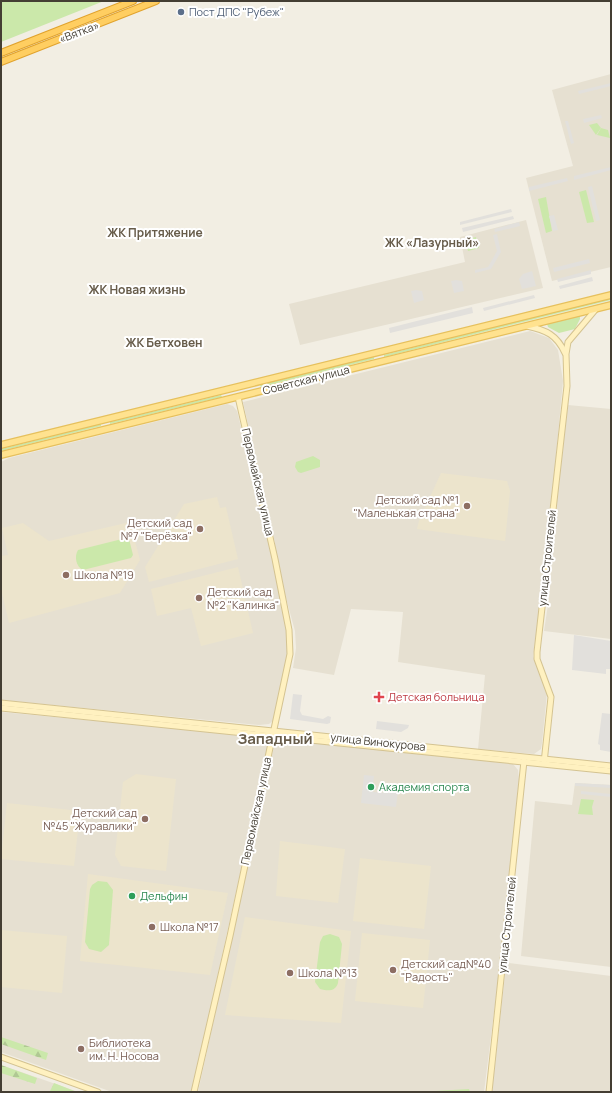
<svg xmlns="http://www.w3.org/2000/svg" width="612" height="1093" viewBox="0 0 612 1093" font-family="Manrope,sans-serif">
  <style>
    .residential { fill: #e6e0d1 }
    .education { fill: #ece4cc }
    .green { fill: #cbe8aa }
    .forest { fill: url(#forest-firs) }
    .parking { fill: #e2e0dc }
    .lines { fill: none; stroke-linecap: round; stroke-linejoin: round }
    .secondary-casing { stroke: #d4c391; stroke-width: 7 }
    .primary-casing { stroke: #e6c05d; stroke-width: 8 }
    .highway-casing { stroke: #e1a32e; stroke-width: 8 }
    .secondary { stroke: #fff1c0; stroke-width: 5 }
    .primary { stroke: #ffe28f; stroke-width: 5.5 }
    .highway { stroke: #ffce61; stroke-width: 6 }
    .service-dot { fill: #5c6f8a; stroke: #fff; stroke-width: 1.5 }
    .education-dot { fill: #8d6e63; stroke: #fff; stroke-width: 1.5 }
    .health-dot { fill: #e0444e; stroke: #fff; stroke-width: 1.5 }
    .leisure-dot { fill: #2e9e5b; stroke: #fff; stroke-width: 1.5 }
    .labels { text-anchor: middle; stroke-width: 4; stroke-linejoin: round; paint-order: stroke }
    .service-label { font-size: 11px; fill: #4e5e75; stroke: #fff; text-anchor: start }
    .street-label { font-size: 11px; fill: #443e33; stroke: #fff }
    .education-label { font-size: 11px; fill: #785e54; stroke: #fff; text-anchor: start }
    .health-label { font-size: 11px; fill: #be3a42; stroke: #fff; text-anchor: start }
    .leisure-label { font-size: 11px; fill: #27864d; stroke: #fff; text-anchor: start }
    .neighbourhood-label { font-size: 12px; font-weight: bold; fill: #675c4a; stroke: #fff }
    .district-label { font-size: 15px; font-weight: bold; fill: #675c4a; stroke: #fff }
  </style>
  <defs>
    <pattern id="forest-firs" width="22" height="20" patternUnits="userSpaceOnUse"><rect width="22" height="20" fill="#cbe8aa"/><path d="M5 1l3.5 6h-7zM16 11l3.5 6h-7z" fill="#b0c893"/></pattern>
  </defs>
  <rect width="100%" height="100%" fill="#f2eee3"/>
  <!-- residential -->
  <g class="residential">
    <polygon points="611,74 611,267 552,281 526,178 573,166 552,90"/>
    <polygon points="526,220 543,288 300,345 289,304 465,262 460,237"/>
    <polygon points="530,331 549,338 558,350 563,381 546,566 533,656 547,693 542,743 541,749 534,754 478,749 485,675 398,662 403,612 351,609 334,675 293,668 296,648 295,631 272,547 275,543 243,402"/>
    <polygon points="227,404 233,406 237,411 274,561 288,634 289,655 274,720 269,724 259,725 1,700 1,462 9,458"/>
    <polygon points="568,405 611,409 611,639 544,631 549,598 559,477"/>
    <polygon points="1,712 266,737 269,742 192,1092 112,1092 1,1052"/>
    <polygon points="279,739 513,764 518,770 519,779 501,956 484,1092 198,1092 275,742"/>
    <polygon points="575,783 611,785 611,967 521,956 535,801 572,805"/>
    <polygon points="509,963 611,976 611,1092 492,1092 506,966"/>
    <polygon points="1,1065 50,1082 78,1092 1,1092"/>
  </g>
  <!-- education -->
  <g class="education">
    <polygon points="441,473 507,481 510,491 505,541 417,529 419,521"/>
    <polygon points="217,497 220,508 226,507 238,559 149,582 145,567 184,504"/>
    <polygon points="130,522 140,560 120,593 9,623 1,589 1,556 8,555 2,528 23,523 49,541"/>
    <polygon points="238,567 253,633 201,646 191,608 157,616 151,589"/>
    <polygon points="136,774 176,779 166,871 121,866 115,855 123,782"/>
    <polygon points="7,803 80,811 74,866 1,859"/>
    <polygon points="280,841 345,849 338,903 276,896"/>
    <polygon points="360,858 431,866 424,929 353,921"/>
    <polygon points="88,874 228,893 210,975 80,961"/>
    <polygon points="245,917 351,931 341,1023 225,1015"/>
    <polygon points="1,930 67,936 62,993 1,987"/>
    <polygon points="362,933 430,940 423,1008 355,1001"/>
  </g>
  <!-- green -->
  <g class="green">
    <polygon points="1,1 104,1 1,42"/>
    <polygon points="597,123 601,128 596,135 589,125"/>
    <polygon points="601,128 608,130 610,138 597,135"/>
    <polygon points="586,190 594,222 587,223 579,192"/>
    <polygon points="546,197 552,231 546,233 538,199"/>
    <polygon points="476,237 479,248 468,251 465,240"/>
    <polygon points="611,298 611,300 384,357 384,355"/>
    <polygon points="580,316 580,319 575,329 559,333 548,327 547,324"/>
    <polygon points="374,357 374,359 261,387 260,385"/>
    <polygon points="221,395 222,397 110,424 110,422"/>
    <polygon points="101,424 101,426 1,451 1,449"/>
    <polygon points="313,456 320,460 320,467 301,473 298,472 295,467 296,462"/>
    <path d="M 126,538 L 129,539 L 133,555 L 131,558 L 83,570 C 76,567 74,556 78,550 Z"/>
    <polygon points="581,799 594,800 592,807 593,815 578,814"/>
    <polygon points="98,881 107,882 113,890 109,945 101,952 89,949 85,942 90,889 92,885"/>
    <path d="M 330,934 L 339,937 L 342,944 L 338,983 C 335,992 328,991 320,989 L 315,982 L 320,942 L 323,936 Z"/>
  </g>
  <!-- forest -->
  <g class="forest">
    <polygon points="1,1037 48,1053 46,1060 1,1044"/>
    <polygon points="1,1065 37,1078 35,1084 1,1073"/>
    <polygon points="54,1083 77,1092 50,1091"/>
    <polygon points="469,1089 470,1092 418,1092"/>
  </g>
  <!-- parking -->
  <g class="parking">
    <polygon points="611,83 611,86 579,94 578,91"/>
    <polygon points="601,115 602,118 584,123 583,119"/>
    <polygon points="565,121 568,121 574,143 571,144"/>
    <polygon points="611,167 611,170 574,180 574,176"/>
    <polygon points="567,178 568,181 529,191 529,187"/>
    <polygon points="592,186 600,220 596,221 588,187"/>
    <polygon points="511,209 512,212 460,225 460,222"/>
    <polygon points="554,215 558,230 553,231 549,216"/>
    <polygon points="513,216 514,219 463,232 462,228"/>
    <polygon points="519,222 520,226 495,232 494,229"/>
    <polygon points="497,234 501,252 491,269 475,273 475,270 488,267 497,251 493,235"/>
    <polygon points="589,259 590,263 554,272 553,268"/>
    <polygon points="591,270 591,274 558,282 557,279"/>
    <polygon points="532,271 536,286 522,289 519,279 523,274"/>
    <polygon points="592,277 593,281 560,289 559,286"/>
    <polygon points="456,280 462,281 464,291 454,293 451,281"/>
    <polygon points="416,290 422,291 424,300 414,303 411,291"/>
    <polygon points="534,295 535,298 484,311 483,308"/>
    <polygon points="472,307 473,313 390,333 389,328"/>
    <polygon points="574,635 611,641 611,669 606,669 606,674 572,670"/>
    <polygon points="293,694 302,695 300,711 302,715 323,719 328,716 331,717 330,723 327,724 290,719"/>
    <polygon points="602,713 611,714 611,752 600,750 600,745 598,744"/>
    <polygon points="377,721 409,725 408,728 401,732 376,729"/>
    <polygon points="364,775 374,776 373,786 369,785 369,787 373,788 373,792 389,793 389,790 398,791 396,807 361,803"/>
    <polygon points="575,783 611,785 611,788 575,786"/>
    <polygon points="581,791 611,794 611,797 581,794"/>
  </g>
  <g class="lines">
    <defs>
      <g id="secondary">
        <path d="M 527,326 C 546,330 557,335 565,353"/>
        <polyline points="1,703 611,766"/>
        <polyline points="1,708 611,771"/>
        <polyline points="544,763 551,697 537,659 537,652 567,386 566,354 568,342 596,309"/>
        <polyline points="1,1057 98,1092"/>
        <polyline points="194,1092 230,936 290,654 289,630 275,559 238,397"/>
        <polyline points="489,1092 524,761"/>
      </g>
      <g id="primary">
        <polyline points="1,445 611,295"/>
        <polyline points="1,455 611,305"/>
      </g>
      <g id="highway">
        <polyline points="1,53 133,1"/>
        <polyline points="1,62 156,1"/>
      </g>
    </defs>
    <!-- secondary casing -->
    <use href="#secondary" class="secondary-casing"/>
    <!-- primary casing -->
    <use href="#primary" class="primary-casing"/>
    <!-- highway casing -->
    <use href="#highway" class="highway-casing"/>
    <!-- secondary -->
    <use href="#secondary" class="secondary"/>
    <!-- primary -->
    <use href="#primary" class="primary"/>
    <!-- highway -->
    <use href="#highway" class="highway"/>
  </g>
  <!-- markers -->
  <circle class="service-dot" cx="181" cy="12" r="4"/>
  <g class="education-dot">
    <circle cx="467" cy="506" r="4"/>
    <circle cx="200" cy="529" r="4"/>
    <circle cx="66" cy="575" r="4"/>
    <circle cx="199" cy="598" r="4"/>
    <circle cx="145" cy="819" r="4"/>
    <circle cx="152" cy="927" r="4"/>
    <circle cx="393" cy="970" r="4"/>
    <circle cx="290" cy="973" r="4"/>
    <circle cx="81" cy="1049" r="4"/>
  </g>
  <path class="health-dot" d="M377 691h4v4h4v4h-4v4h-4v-4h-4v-4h4z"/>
  <g class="leisure-dot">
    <circle cx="371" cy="787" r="4"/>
    <circle cx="132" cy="896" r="4"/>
  </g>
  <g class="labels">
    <!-- service labels -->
    <g class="service-label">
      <text x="189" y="16">Пост ДПС "Рубеж"</text>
    </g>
    <!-- street labels -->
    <g class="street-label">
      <text transform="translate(79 32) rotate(-21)" y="4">«Вятка»</text>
      <text transform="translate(306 380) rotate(-14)" y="4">Советская улица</text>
      <text transform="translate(258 482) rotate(77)" y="4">Первомайская улица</text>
      <text transform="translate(547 558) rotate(-84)" y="4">улица Строителей</text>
      <text transform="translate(378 742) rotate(6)" y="4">улица Винокурова</text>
      <text transform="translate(256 811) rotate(-78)" y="4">Первомайская улица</text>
      <text transform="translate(507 925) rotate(-84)" y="4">улица Строителей</text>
    </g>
    <!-- education labels -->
    <g class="education-label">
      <text x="459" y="504" text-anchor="end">Детский сад №1<tspan x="459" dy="13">"Маленькая страна"</tspan></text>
      <text x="192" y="527" text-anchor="end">Детский сад<tspan x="192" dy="13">№7 "Берёзка"</tspan></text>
      <text x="74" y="579">Школа №19</text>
      <text x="207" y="596">Детский сад<tspan x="207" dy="13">№2 "Калинка"</tspan></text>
      <text x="137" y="817" text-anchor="end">Детский сад<tspan x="137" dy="13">№45 "Журавлики"</tspan></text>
      <text x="160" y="931">Школа №17</text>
      <text x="401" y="968">Детский сад№40<tspan x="401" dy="13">"Радость"</tspan></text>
      <text x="298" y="977">Школа №13</text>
      <text x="89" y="1047">Библиотека<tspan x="89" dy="13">им. Н. Носова</tspan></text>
    </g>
    <!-- health labels -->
    <g class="health-label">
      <text x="388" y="701">Детская больница</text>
    </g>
    <!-- leisure labels -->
    <g class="leisure-label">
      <text x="379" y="791">Академия спорта</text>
      <text x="140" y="900">Дельфин</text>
    </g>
    <!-- neighbourhood labels -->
    <g class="neighbourhood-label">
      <text x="155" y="237">ЖК Притяжение</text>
      <text x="432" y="247">ЖК «Лазурный»</text>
      <text x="137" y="294">ЖК Новая жизнь</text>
      <text x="164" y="347">ЖК Бетховен</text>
    </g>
    <!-- district labels -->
    <g class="district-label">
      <text x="275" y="744">Западный</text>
    </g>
  </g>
  <!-- border -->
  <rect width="612" height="1093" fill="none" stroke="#443e33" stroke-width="4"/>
</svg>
